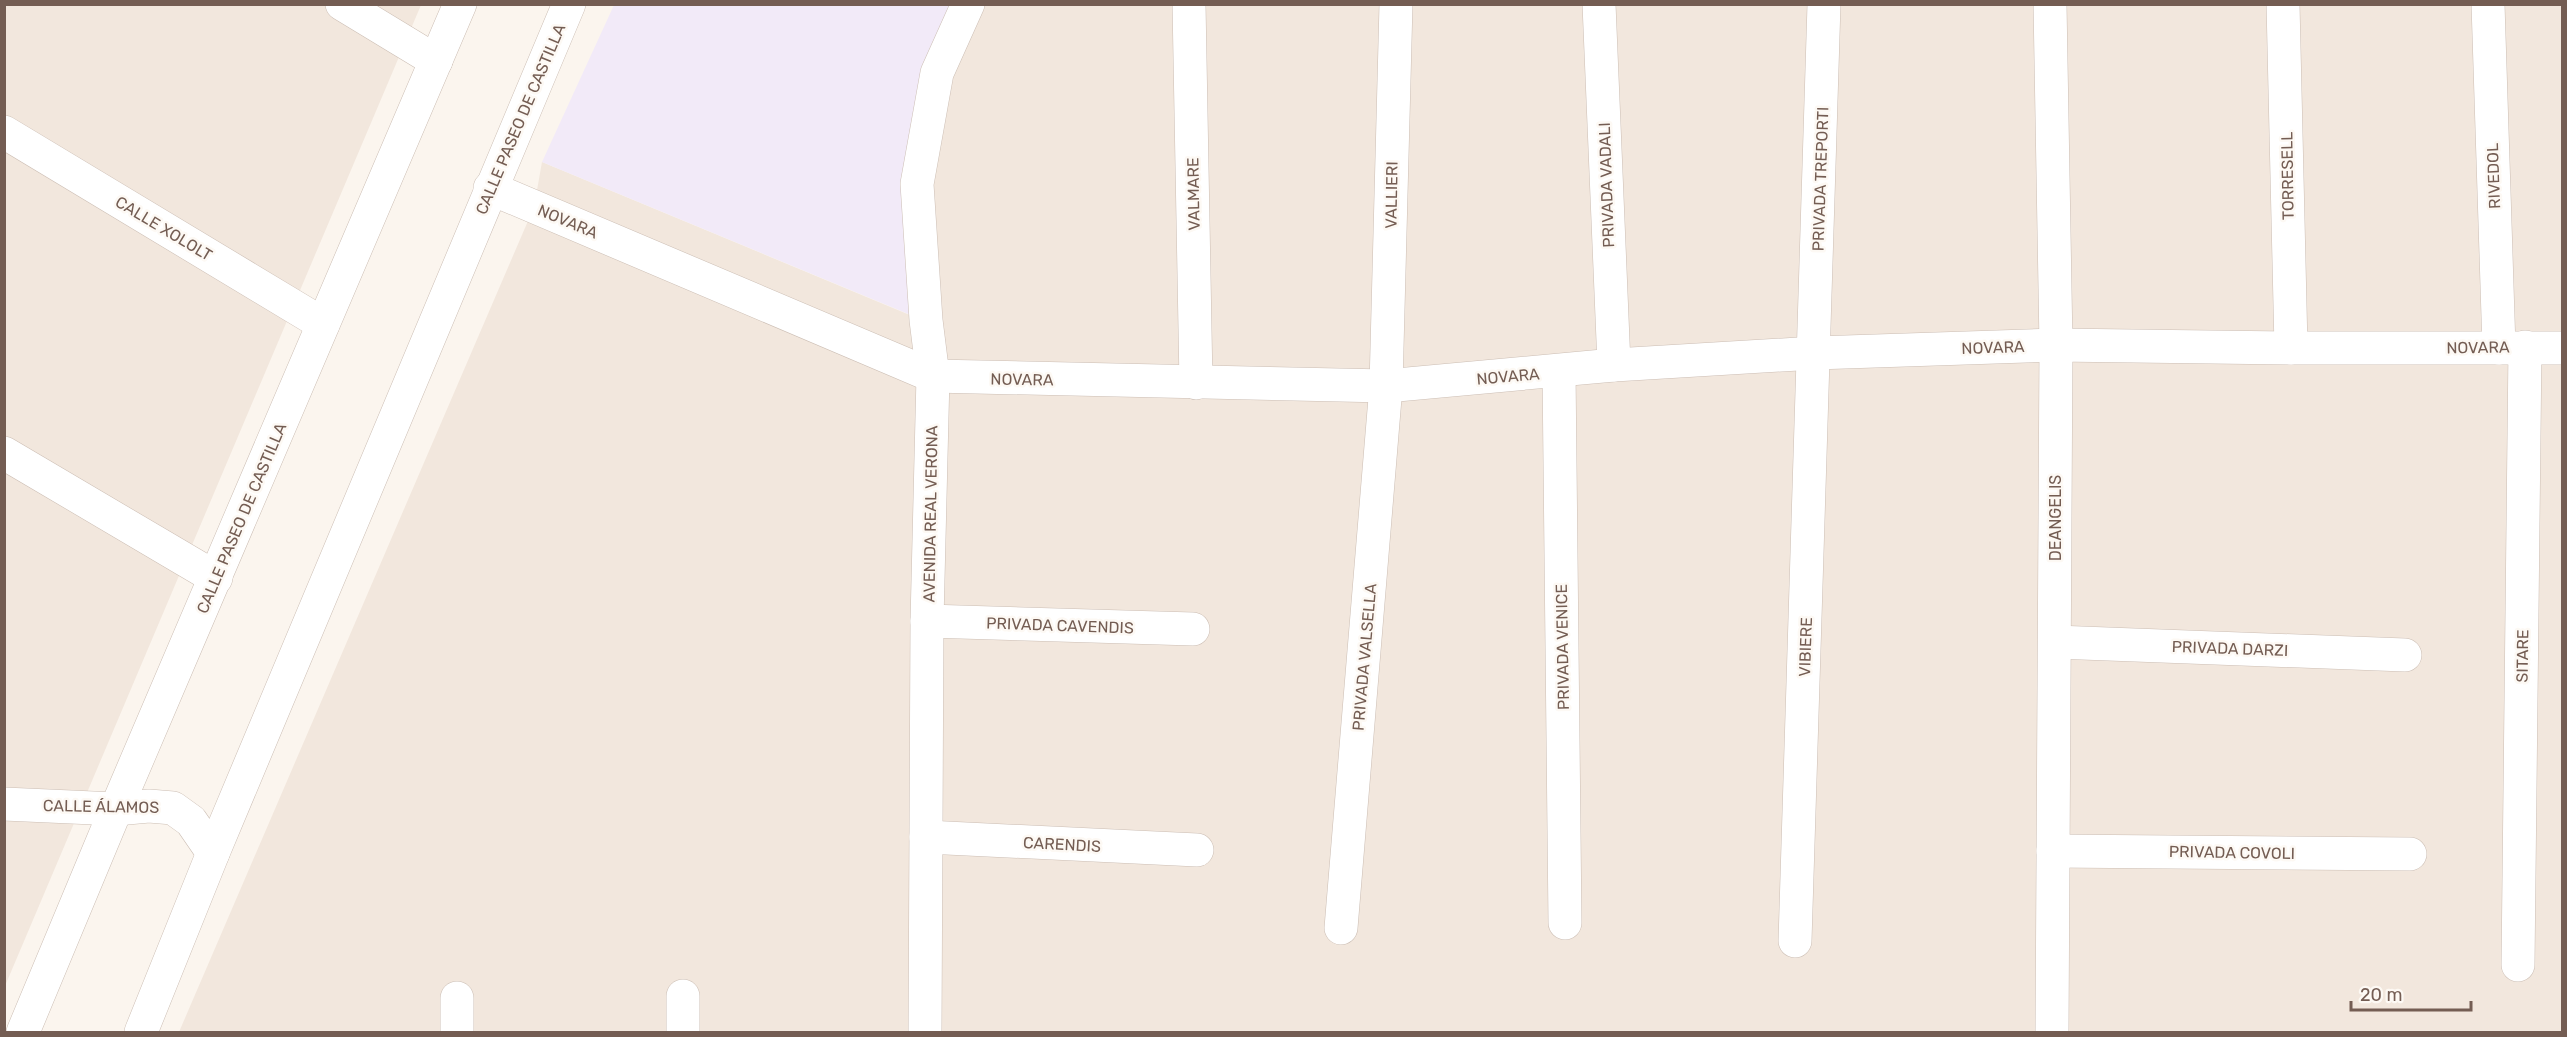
<svg xmlns="http://www.w3.org/2000/svg" width="2567" height="1037" viewBox="0 0 2567 1037" font-family="Rubik,sans-serif">
  <style>
    .residential { fill: #f2e7dd }
    .education { fill: #f2eaf8 }
    .lines { fill: none; stroke-linecap: round; stroke-linejoin: round }
    .minor-casing { stroke: #ccbeb4; stroke-width: 34 }
    .minor { stroke: #fff; stroke-width: 33 }
    .labels { text-anchor: middle; stroke-width: 5; stroke-linejoin: round; paint-order: stroke }
    .street-label { font-size: 16px; fill: #745d53; stroke: #fdf9f4 }
  </style>
  <rect width="100%" height="100%" fill="#fbf5ee"/>
  <!-- residential -->
  <g class="residential">
    <polygon points="5,5 421,5 5,986"/>
    <polygon points="953,5 2562,5 2562,1032 179,1032 534,207 542,162 917,318"/>
  </g>
  <!-- education -->
  <polygon class="education" points="614,5 953,5 918,318 542,162"/>
  <g class="lines">
    <defs>
      <g id="minor">
        <polyline points="342,4 436,61"/>
        <polyline points="1189,4 1196,383"/>
        <polyline points="1599,4 1614,365"/>
        <polyline points="2050,4 2056,345 2052,1032"/>
        <polyline points="2283,4 2291,348"/>
        <polyline points="2488,4 2499,348"/>
        <polyline points="4,132 323,324"/>
        <polyline points="490,188 933,376 1386,386 1614,365 1815,353 2056,345 2291,348 2562,348"/>
        <polyline points="1559,371 1565,923"/>
        <polyline points="4,453 216,578"/>
        <polyline points="927,621 1193,629"/>
        <polyline points="2055,642 2405,655"/>
        <polyline points="4,804 116,809 149,806 173,808 191,821 213,853"/>
        <polyline points="926,837 1197,850"/>
        <polyline points="2053,851 2410,854"/>
        <polyline points="1341,928 1386,386 1396,4"/>
        <polyline points="1795,941 1824,4"/>
        <polyline points="2518,965 2525,347"/>
        <polyline points="683,996 683,1032"/>
        <polyline points="23,1032 116,809 460,4"/>
        <polyline points="141,1032 213,853 569,4"/>
        <polyline points="457,1032 457,998"/>
        <polyline points="925,1032 927,621 933,376 926,320 917,184 937,73 968,4"/>
      </g>
    </defs>
    <!-- minor casing -->
    <use href="#minor" class="minor-casing"/>
    <!-- minor -->
    <use href="#minor" class="minor"/>
  </g>
  <g class="labels">
    <!-- street labels -->
    <g class="street-label">
      <text transform="translate(520 119) rotate(-67)" y="6">CALLE PASEO DE CASTILLA</text>
      <text transform="translate(2287 176) rotate(-91)" y="6">TORRESELL</text>
      <text transform="translate(2493 176) rotate(-92)" y="6">RIVEDOL</text>
      <text transform="translate(1820 179) rotate(-88)" y="6">PRIVADA TREPORTI</text>
      <text transform="translate(1606 185) rotate(-92)" y="6">PRIVADA VADALI</text>
      <text transform="translate(1193 194) rotate(-91)" y="6">VALMARE</text>
      <text transform="translate(1391 195) rotate(-89)" y="6">VALLIERI</text>
      <text transform="translate(568 221) rotate(23)" y="6">NOVARA</text>
      <text transform="translate(164 228) rotate(31)" y="6">CALLE XOLOLT</text>
      <text transform="translate(1993 347) rotate(-2)" y="6">NOVARA</text>
      <text transform="translate(2478 347) rotate(-1)" y="6">NOVARA</text>
      <text transform="translate(1508 376) rotate(-5)" y="6">NOVARA</text>
      <text transform="translate(1022 379) rotate(1)" y="6">NOVARA</text>
      <text transform="translate(930 514) rotate(-89)" y="6">AVENIDA REAL VERONA</text>
      <text transform="translate(241 518) rotate(-67)" y="6">CALLE PASEO DE CASTILLA</text>
      <text transform="translate(2055 518) rotate(-90)" y="6">DEANGELIS</text>
      <text transform="translate(1060 625) rotate(2)" y="6">PRIVADA CAVENDIS</text>
      <text transform="translate(1562 647) rotate(-91)" y="6">PRIVADA VENICE</text>
      <text transform="translate(1805 647) rotate(-88)" y="6">VIBIERE</text>
      <text transform="translate(2230 648) rotate(2)" y="6">PRIVADA DARZI</text>
      <text transform="translate(2522 656) rotate(-89)" y="6">SITARE</text>
      <text transform="translate(1364 657) rotate(-85)" y="6">PRIVADA VALSELLA</text>
      <text transform="translate(101 806) rotate(1)" y="6">CALLE ÁLAMOS</text>
      <text transform="translate(1062 844) rotate(3)" y="6">CARENDIS</text>
      <text transform="translate(2232 852) rotate(1)" y="6">PRIVADA COVOLI</text>
    </g>
  </g>
  <!-- border -->
  <rect width="2567" height="1037" fill="none" stroke="#745d53" stroke-width="12"/>
  <!-- scale -->
  <path d="M2351 1001v9h120v-9" fill="none" stroke="#745d53" stroke-width="3"/>
  <text x="2360" y="1001" font-size="18" fill="#745d53" stroke="#fdf9f4" stroke-width="4.5" paint-order="stroke">20 m</text>
</svg>
